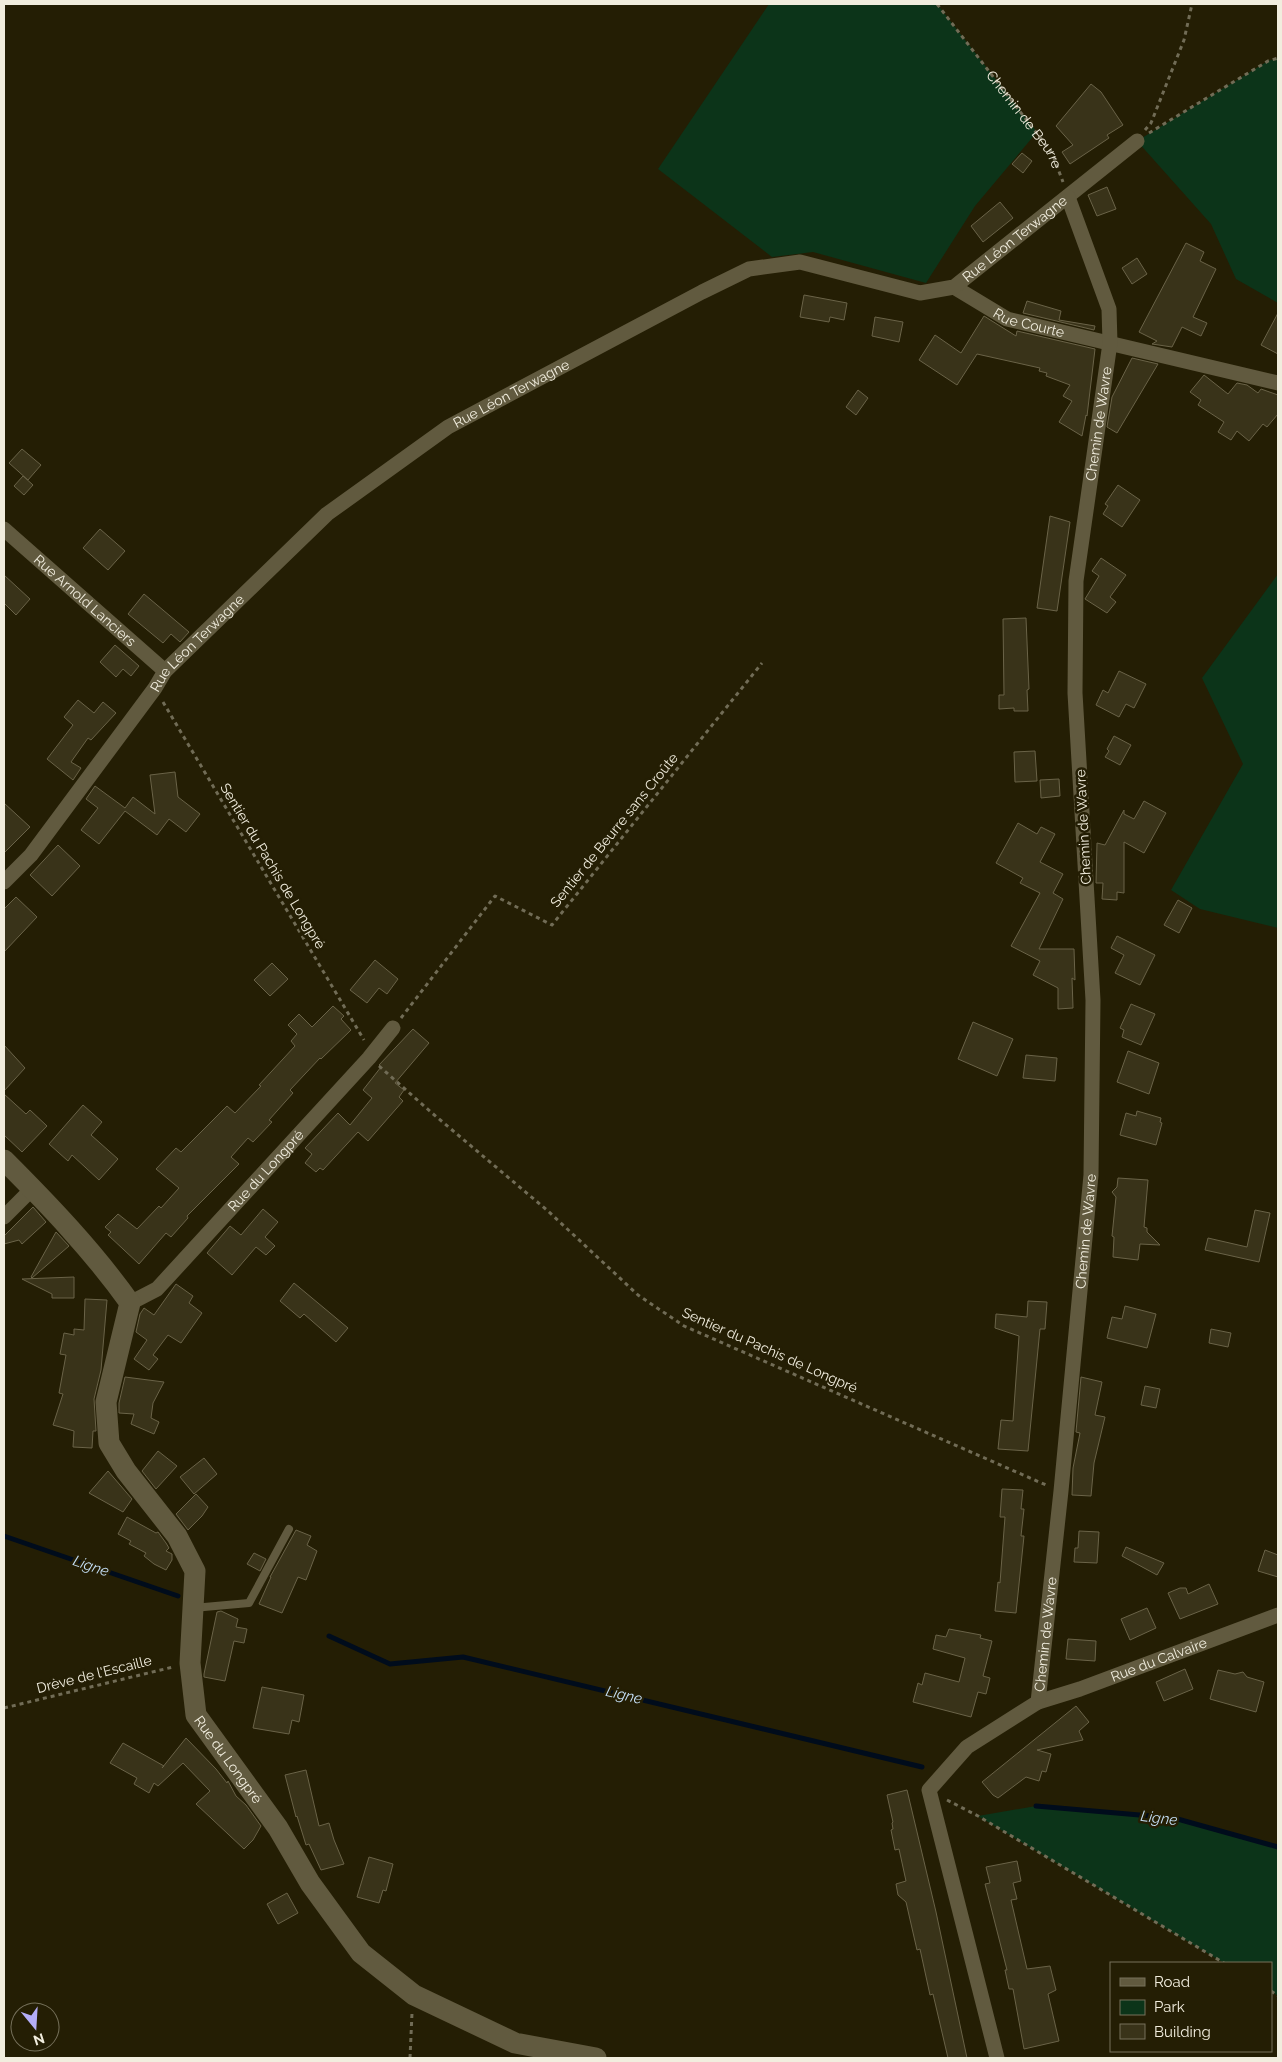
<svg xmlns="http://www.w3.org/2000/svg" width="1282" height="2062" viewBox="0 0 1282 2062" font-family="Raleway,sans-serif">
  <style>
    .green { fill: #0c3419 }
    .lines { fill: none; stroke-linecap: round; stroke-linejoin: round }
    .stream { stroke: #000c1c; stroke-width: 5 }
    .building { fill: #393319; stroke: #6a6348 }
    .path { stroke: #716c56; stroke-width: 3; stroke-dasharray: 4 4; stroke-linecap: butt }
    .lane { stroke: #615a3f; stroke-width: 8 }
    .street { stroke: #615a3f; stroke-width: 15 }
    .secondary { stroke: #615a3f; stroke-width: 21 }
    .labels { text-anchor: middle; stroke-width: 5; stroke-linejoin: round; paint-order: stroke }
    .street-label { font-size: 14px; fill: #f1edde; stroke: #241e04 }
    .water-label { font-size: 15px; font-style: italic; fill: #c5dff6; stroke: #241e04 }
  </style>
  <rect width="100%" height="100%" fill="#241e04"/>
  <!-- green -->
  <g class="green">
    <polygon points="769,4 937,4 1037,132 975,206 926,283 813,252 772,257 658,169"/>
    <polygon points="1278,58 1278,303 1236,279 1211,224 1137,141 1268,61"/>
    <polygon points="1278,574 1278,928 1200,909 1171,890 1243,764 1202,678"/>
    <polygon points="1036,1806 1174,1818 1278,1847 1278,1996 1271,1991 1271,1963 1224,1963 978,1816"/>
  </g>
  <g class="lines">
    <!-- stream -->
    <g class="stream">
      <polyline points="4,1536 178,1596"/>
      <polyline points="329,1636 390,1664 463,1657 922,1767"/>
      <polyline points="1036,1806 1174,1818 1278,1847"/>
    </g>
  </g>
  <!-- building -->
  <g class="building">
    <polygon points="1091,84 1101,92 1123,125 1107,135 1109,138 1070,164 1062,152 1073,145 1056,126"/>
    <polygon points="1022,153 1032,161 1023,173 1012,164"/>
    <polygon points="1107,187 1116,209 1097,216 1088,195"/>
    <polygon points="1000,202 1013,218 983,242 971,226"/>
    <polygon points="1186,243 1204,252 1200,261 1216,269 1193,317 1207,323 1201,336 1182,327 1172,347 1152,344 1157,341 1139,332"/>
    <polygon points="1137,258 1147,274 1132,284 1122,268"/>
    <polygon points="804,295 847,303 844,320 830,317 829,322 800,317"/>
    <polygon points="1027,301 1061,311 1059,320 1095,326 1094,330 1023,313"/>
    <polygon points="1278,313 1278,354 1261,345"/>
    <polygon points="984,316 1016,336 1017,331 1095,349 1087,416 1086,415 1082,436 1059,422 1072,401 1063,396 1070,385 1046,376 1047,373 1039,371 1040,368 977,354 957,385 919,360 935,335 961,353"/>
    <polygon points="875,317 903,322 899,342 872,336"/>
    <polygon points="1132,358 1158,364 1117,433 1107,427 1112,397"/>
    <polygon points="1204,375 1228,394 1237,383 1247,385 1258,393 1261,389 1278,395 1278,414 1267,427 1263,424 1249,441 1237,431 1231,440 1218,432 1224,422 1198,405 1201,400 1190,392"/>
    <polygon points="858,390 868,398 856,415 846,407"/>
    <polygon points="22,449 41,465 28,480 9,463"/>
    <polygon points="23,476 33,485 24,495 14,486"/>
    <polygon points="1118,485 1140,500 1122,527 1103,514 1108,506 1105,504"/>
    <polygon points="1050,516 1070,522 1057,611 1037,608"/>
    <polygon points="100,529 125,551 108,570 83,548"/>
    <polygon points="1101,558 1126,575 1110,597 1116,602 1107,613 1085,599 1099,576 1092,571"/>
    <polygon points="4,575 30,599 16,615 4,603"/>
    <polygon points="144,594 189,632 180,642 171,634 163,643 128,614"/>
    <polygon points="1026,618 1029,689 1027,690 1028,711 1014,711 1014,708 999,709 999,695 1004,695 1003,619"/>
    <polygon points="115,645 139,666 131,676 123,669 116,677 100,662"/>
    <polygon points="1119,671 1146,684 1134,708 1126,704 1119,717 1096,705 1103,690 1108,693"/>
    <polygon points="78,700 94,713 103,702 116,713 91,740 88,738 71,762 81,768 73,780 47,759 73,725 64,717"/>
    <polygon points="1114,736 1131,745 1120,765 1105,757 1109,751 1107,749"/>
    <polygon points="1035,751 1037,781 1015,782 1014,752"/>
    <polygon points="175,772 178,797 200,814 186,832 169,819 157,835 125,811 99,844 81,830 98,808 86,799 95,786 125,808 133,797 155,814 150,775"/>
    <polygon points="1059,779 1060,796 1041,798 1040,780"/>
    <polygon points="1144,801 1166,813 1144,853 1124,842 1124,893 1117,892 1117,900 1102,899 1103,883 1096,883 1097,843 1105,845 1124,810 1124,814 1134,819"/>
    <polygon points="4,803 30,827 4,853"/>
    <polygon points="1018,823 1037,834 1041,827 1055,834 1040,862 1063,874 1053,893 1063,899 1039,949 1074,949 1075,980 1072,978 1073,1008 1058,1009 1058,988 1033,975 1040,961 1011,946 1040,893 1020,883 1023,878 996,863"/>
    <polygon points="58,845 80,866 52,896 30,875"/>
    <polygon points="16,897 37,917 4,952 4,909"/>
    <polygon points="1178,900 1192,908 1179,933 1164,925"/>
    <polygon points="1117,936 1155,955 1140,985 1115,973 1124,955 1111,948"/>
    <polygon points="375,960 398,979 387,994 379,988 367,1003 350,990"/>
    <polygon points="272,963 288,979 270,996 254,980"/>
    <polygon points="1131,1004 1155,1014 1141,1045 1122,1037 1124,1030 1120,1028"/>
    <polygon points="333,1006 344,1016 341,1019 351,1030 321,1059 320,1058 290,1090 293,1093 269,1120 272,1122 253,1142 248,1138 231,1157 239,1164 187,1216 188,1218 171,1237 166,1233 139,1264 108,1235 111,1232 105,1227 118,1214 137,1229 159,1206 161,1208 179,1188 156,1169 176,1148 181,1152 227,1106 235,1113 261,1086 259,1085 295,1046 291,1041 297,1034 288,1025 299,1014 312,1027"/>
    <polygon points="973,1022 1013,1039 997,1076 958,1059"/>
    <polygon points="413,1029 429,1043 395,1083 404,1090 399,1097 403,1101 368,1141 358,1132 323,1170 320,1168 316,1172 305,1163 312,1154 305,1148 338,1113 350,1125 372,1098 363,1090 381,1067 379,1065"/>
    <polygon points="4,1045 25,1068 4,1091"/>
    <polygon points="1128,1051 1159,1063 1149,1094 1117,1082"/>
    <polygon points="1026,1055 1057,1058 1055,1081 1023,1078"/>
    <polygon points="4,1094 26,1114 30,1110 47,1126 22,1152 4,1135"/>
    <polygon points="83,1105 102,1122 91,1135 118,1159 99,1180 72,1155 68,1161 49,1144"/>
    <polygon points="1137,1111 1161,1118 1160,1122 1162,1123 1156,1145 1120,1135 1126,1113 1136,1116"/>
    <polygon points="1118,1178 1148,1180 1144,1227 1147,1228 1147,1232 1160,1245 1140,1244 1138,1260 1113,1257 1114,1237 1112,1236 1116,1197 1112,1192 1117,1187"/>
    <polygon points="33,1207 46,1222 22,1244 19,1240 4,1244 4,1236"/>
    <polygon points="263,1209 278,1222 265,1237 275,1246 266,1255 256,1247 232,1275 207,1253 230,1226 241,1235"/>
    <polygon points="1255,1210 1270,1213 1259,1262 1205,1250 1208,1238 1247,1247"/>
    <polygon points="56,1232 69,1246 32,1278 31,1277"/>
    <polygon points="74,1277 74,1298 52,1298 52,1294 22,1279"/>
    <polygon points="294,1283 348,1328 336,1342 304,1314 300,1318 280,1301"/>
    <polygon points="176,1284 193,1296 189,1303 202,1313 181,1343 168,1335 153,1355 158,1359 149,1370 134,1359 147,1340 136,1332 140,1314 144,1308 154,1315"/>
    <polygon points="85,1299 107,1300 101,1370 94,1399 96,1431 93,1431 92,1448 73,1447 74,1431 53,1425 63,1394 59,1393 66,1355 60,1354 64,1333 74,1335 74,1329 84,1330"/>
    <polygon points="1028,1301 1047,1302 1045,1329 1040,1329 1028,1451 998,1449 1001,1420 1013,1421 1019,1336 995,1328 996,1314 1027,1317"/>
    <polygon points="1125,1306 1156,1314 1147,1348 1107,1338 1112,1317 1122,1319"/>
    <polygon points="1211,1329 1231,1333 1228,1347 1209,1343"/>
    <polygon points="125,1377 164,1382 153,1403 151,1418 159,1422 154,1434 131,1424 134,1414 119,1413 119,1403"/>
    <polygon points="1081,1377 1102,1382 1095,1415 1105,1417 1094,1463 1091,1496 1072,1495 1073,1468 1080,1433 1076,1432"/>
    <polygon points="1145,1386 1160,1389 1156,1408 1141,1405"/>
    <polygon points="158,1451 177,1466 156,1489 142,1471"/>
    <polygon points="204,1458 217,1474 194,1494 180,1477"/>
    <polygon points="108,1471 132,1499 123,1512 89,1493"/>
    <polygon points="1002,1489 1023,1490 1021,1509 1024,1509 1021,1536 1024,1536 1016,1613 995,1611 998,1582 1000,1583 1005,1517 1000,1517"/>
    <polygon points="196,1494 208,1507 202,1516 188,1530 176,1514"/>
    <polygon points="127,1517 156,1533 158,1532 166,1543 169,1548 166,1551 172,1554 172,1560 166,1570 154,1564 144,1556 146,1553 129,1544 131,1541 118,1534"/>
    <polygon points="296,1530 311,1536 307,1545 317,1551 306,1580 298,1577 282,1613 259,1604 271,1577 270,1577"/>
    <polygon points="1079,1531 1099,1532 1097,1563 1074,1562 1075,1548 1078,1548"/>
    <polygon points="1126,1547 1164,1563 1157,1575 1122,1556"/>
    <polygon points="1265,1550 1278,1555 1278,1577 1258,1571"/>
    <polygon points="254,1553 266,1559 260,1571 247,1564"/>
    <polygon points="1209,1584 1218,1604 1180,1619 1168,1593 1180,1588 1186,1588 1188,1594"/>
    <polygon points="1147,1608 1156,1628 1130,1640 1121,1619"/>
    <polygon points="221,1611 238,1619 236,1627 247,1629 244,1643 234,1641 225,1681 204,1677 204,1674 217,1612"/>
    <polygon points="949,1629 981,1635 980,1638 992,1641 983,1676 990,1678 986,1694 978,1692 971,1717 913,1702 918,1683 922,1685 925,1673 959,1682 965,1658 933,1649 936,1635 946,1637"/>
    <polygon points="1068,1639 1096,1641 1095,1661 1066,1659"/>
    <polygon points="1185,1669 1193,1689 1164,1701 1156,1682"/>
    <polygon points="1218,1670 1235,1674 1243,1672 1247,1677 1264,1682 1256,1712 1210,1699"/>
    <polygon points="262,1687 304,1695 299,1722 292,1720 289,1734 253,1728"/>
    <polygon points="1076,1706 1089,1722 1079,1731 1083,1740 1037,1750 1051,1754 1046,1772 1042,1771 1039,1781 1026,1777 998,1798 993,1795 982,1782"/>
    <polygon points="186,1738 216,1769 227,1783 228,1781 236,1796 246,1805 261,1826 253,1840 244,1849 196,1804 210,1791 183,1763 158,1786 154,1783 149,1793 134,1784 137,1778 110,1763 123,1743 164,1766 162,1768"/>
    <polygon points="306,1770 319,1826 329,1823 334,1840 344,1864 321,1870 309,1844 306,1845 297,1816 296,1817 285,1775"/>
    <polygon points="907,1790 936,1912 967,2058 948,2058 933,1994 930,1995 920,1949 917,1950 906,1902 898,1895 896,1884 906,1881 899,1849 895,1850 891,1830 893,1829 892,1823 893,1822 887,1795"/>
    <polygon points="369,1857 393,1864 386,1891 383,1890 379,1903 357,1897"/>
    <polygon points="1017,1861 1021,1881 1013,1883 1017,1899 1011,1900 1027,1969 1050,1966 1056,1990 1048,1994 1059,2041 1024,2049 1013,1989 1009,1989 1005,1970 1007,1970 985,1884 990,1883 986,1867"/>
    <polygon points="287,1893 298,1913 278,1924 267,1904"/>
  </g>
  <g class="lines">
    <!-- path -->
    <g class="path">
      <path id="s1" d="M 937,4 L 1052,153 L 1063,182"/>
      <polyline points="1145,130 1151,123 1184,40 1192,4"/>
      <polyline points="1149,133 1268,61 1278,58"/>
      <polyline points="163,702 364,1040"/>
      <polyline points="401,1018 495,896 552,925 762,663"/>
      <polyline points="379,1066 432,1113 548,1211 638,1295 684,1326 1046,1485"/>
      <polyline points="4,1708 173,1667"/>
      <polyline points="947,1800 978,1816 1224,1963"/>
      <polyline points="1271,1991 1278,1996"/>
      <polyline points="410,2058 412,2013"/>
    </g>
    <!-- lane -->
    <polyline class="lane" points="193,1608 249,1603 289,1529"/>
    <!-- street -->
    <g class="street">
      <path id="s2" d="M 954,287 L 1007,319 L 1278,383"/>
      <path id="s3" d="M 4,529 L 165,671"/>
      <path id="s4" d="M 4,882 L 31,855 L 155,688 L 165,671 L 327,514 L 448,427 L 702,292 L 749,269 L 800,262 L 920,293 L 954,287 L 1137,141"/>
      <polyline points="4,1217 33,1188"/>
      <path id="s5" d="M 130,1303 L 157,1289 L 369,1058 L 393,1028"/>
      <path id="s6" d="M 1038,1702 L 1080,1689 L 1278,1615"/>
      <path id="s7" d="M 997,2058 L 929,1790 L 967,1747 L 1038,1702 L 1061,1491 L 1091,1175 L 1093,1000 L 1075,693 L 1076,581 L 1110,343 L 1109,309 L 1068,197"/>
    </g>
    <!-- secondary -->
    <path class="secondary" id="s8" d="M 4,1160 C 49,1205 93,1251 130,1303 L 106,1402 L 109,1443 L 126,1471 L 177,1536 L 195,1571 L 190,1663 L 196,1715 L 278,1828 L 310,1883 L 361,1953 L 414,1995 L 515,2043 L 596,2058"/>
  </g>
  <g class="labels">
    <!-- street labels -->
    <g class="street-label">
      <text dy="5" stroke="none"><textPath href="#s1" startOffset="145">Chemin de Beurre</textPath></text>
      <text dy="5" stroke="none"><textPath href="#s4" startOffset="1268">Rue Léon Terwagne</textPath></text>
      <text dy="5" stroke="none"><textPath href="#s2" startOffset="84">Rue Courte</textPath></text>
      <text dy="5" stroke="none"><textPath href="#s4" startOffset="712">Rue Léon Terwagne</textPath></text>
      <text dy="5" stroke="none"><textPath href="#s7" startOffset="1701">Chemin de Wavre</textPath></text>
      <text dy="5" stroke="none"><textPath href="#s3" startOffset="108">Rue Arnold Lanciers</textPath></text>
      <text dy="5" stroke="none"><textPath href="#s4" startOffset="308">Rue Léon Terwagne</textPath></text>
      <text transform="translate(1083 827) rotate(-93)" y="5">Chemin de Wavre</text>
      <text transform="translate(614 830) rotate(-51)" y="5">Sentier de Beurre sans Croûte</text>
      <text transform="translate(273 866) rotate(59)" y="5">Sentier du Pachis de Longpré</text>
      <text dy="5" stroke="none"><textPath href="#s5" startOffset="191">Rue du Longpré</textPath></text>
      <text dy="5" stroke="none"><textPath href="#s7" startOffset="891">Chemin de Wavre</textPath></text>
      <text transform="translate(770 1350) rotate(24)" y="5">Sentier du Pachis de Longpré</text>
      <text dy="5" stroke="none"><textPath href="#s7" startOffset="486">Chemin de Wavre</textPath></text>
      <text dy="5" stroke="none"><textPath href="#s6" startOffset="128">Rue du Calvaire</textPath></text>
      <text transform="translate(94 1674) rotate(-14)" y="5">Drève de l'Escaille</text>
      <text dy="5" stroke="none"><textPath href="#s8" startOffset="688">Rue du Longpré</textPath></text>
    </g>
    <!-- water labels -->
    <g class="water-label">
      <text transform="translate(91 1566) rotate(19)" y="5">Ligne</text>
      <text transform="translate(624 1695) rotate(13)" y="5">Ligne</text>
      <text transform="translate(1159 1818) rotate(7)" y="5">Ligne</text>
    </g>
  </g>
  <!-- border -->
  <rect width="1282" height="2062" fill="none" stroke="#f1edde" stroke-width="10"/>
  <!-- legend -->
  <rect x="1110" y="1962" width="162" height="90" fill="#241e04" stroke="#76715b"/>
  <rect x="1120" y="1978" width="25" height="8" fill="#615a3f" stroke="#76715b"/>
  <text x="1154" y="1987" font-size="15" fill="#f1edde">Road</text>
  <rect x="1120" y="2000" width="25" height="15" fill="#0c3419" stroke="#76715b"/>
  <text x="1154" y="2012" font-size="15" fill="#f1edde">Park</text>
  <rect x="1120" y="2024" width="25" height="15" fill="#393319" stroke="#76715b"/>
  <text x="1154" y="2037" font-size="15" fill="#f1edde">Building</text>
  <!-- north arrow -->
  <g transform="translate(35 2027) rotate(162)"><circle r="24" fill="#241e04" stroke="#76715b"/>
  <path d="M0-4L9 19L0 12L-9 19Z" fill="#b3adf9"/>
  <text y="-8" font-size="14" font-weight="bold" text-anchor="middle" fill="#f1edde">N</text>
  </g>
</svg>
